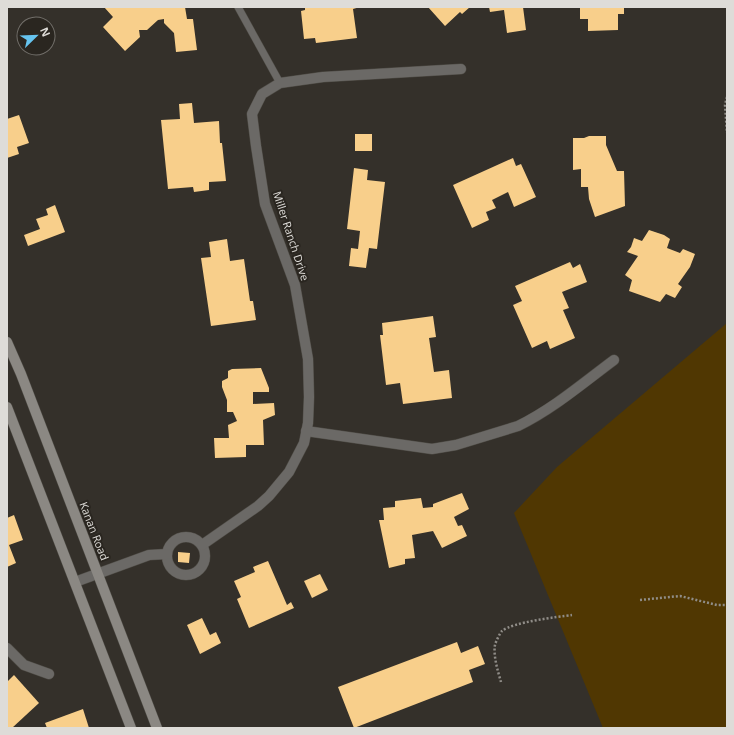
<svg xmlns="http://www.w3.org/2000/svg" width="734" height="735" viewBox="0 0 734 735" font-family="'Open Sans',sans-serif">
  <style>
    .green { fill: #503702 }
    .building { fill: #f8cf8b }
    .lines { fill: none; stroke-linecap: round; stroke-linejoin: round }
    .lane-casing { stroke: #4f4c46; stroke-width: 8 }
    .street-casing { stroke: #4f4c46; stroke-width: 11 }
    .secondary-casing { stroke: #4f4c46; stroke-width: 11 }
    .path { stroke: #908d88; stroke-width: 2.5; stroke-dasharray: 2 2; stroke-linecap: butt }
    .lane { stroke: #6b6966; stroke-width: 7 }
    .street { stroke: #6b6966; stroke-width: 10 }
    .secondary { stroke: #8b8883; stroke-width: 10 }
    .labels { text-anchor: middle; stroke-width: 4; stroke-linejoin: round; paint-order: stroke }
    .street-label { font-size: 11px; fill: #dedcd8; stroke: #2a2620 }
  </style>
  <rect width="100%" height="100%" fill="#34302a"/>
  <!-- green -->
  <polygon class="green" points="727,323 727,728 603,728 514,513 557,467"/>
  <!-- building -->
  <g class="building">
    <polygon points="104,7 185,7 187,19 193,19 197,50 176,52 174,33 164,23 164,19 158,20 147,30 139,30 140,37 125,51 103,27 113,17"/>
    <polygon points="305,7 360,7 353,9 357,38 316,43 315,38 304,39 301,11 305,10"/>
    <polygon points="428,7 470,7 462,14 460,12 445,26"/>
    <polygon points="489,7 523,7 526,30 507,33 504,10 490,12"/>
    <polygon points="580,7 624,7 624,14 618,14 618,30 588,31 588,19 580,19"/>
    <polygon points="192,103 194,123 219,121 220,143 222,143 226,181 209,182 209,190 194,192 193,187 168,189 161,120 180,119 179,104"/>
    <polygon points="19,115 29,143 17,147 19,154 7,158 7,119"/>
    <rect x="355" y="134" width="17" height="17"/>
    <polygon points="589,136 606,136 606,145 617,171 624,171 625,206 595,217 589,199 588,187 581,187 581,169 573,170 573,138 584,138"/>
    <polygon points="513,158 516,166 521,164 536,197 514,207 508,192 492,200 496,208 486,212 489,220 472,228 453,185"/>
    <polygon points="354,168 368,170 367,180 385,182 377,249 369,248 366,268 349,266 351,248 358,249 360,231 347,229"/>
    <polygon points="55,205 65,232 28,246 24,235 40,229 36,219 48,215 46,209"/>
    <polygon points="649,230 664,235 670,239 667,248 680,253 683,249 695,254 690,267 678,284 682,287 675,298 666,294 660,302 629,291 632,280 625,275 638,256 627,252 631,247 634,238 642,241"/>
    <polygon points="227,239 230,261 244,259 250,301 253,301 256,320 211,326 201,258 211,257 209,242"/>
    <polygon points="570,262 573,268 580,264 587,282 562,292 569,308 563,310 575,338 550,349 547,341 532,348 513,305 522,301 515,286"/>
    <polygon points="433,316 436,337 429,338 434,372 449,370 452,398 403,404 400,383 386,385 380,335 383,335 382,323"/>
    <polygon points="261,368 269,388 269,392 253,392 253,404 274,403 275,415 263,420 264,445 246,445 246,457 215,458 214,438 229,438 228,425 237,421 233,412 227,412 227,400 222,387 222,381 228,378 228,371 232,369"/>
    <polygon points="462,493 469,509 454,517 458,526 462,525 467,536 442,548 433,531 412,535 415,558 405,559 405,564 389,568 379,520 384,520 383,508 395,507 395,501 421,498 423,508 433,507 433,504"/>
    <polygon points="14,515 23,540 9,545 16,563 7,567 7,518"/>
    <polygon points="178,552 190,553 189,563 178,562"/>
    <polygon points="268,561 287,605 291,602 294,608 249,628 237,599 241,597 234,581 255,572 253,567"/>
    <polygon points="320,574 328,590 312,598 304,581"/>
    <polygon points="202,618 210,635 216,632 221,643 200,654 187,625"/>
    <polygon points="457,642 461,653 478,646 485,664 469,670 473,682 354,728 338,687"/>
    <polygon points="14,675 39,703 12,728 7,728 7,682"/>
    <polygon points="83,709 89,728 47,728 45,723"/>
  </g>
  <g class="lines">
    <defs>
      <polyline id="lane" points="238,7 280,83"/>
      <g id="street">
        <path d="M 306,431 L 432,449 L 456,445 L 518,426 C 553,409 583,383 614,360"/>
        <circle cx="186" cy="556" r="19"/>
        <polyline points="202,545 258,506 269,496 289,472 304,443 308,423 309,397 308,359 295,285 265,204 256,146 252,114 262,94 280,83 323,77 461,69"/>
        <polyline points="75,582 149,555 167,554"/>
        <polyline points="7,648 24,665 49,674"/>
      </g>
      <g id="secondary">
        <polyline points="7,342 21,374 157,728"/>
        <polyline points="7,407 131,728"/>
      </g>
    </defs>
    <!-- lane casing -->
    <use href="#lane" class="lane-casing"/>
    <!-- street casing -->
    <use href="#street" class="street-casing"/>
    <!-- secondary casing -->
    <use href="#secondary" class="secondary-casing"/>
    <!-- path -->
    <g class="path">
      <polyline points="727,97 725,105 727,133"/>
      <polyline points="640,600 680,596 717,605 727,605"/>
      <path d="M 501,682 C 498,672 493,655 495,645 C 496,641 500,633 502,631 C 513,622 557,617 572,615"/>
    </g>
    <!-- lane -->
    <use href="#lane" class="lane"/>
    <!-- street -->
    <use href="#street" class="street"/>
    <!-- secondary -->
    <use href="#secondary" class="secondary"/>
  </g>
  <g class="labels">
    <!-- street labels -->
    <g class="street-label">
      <text transform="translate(291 236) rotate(72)" y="4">Miller Ranch Drive</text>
      <text transform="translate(94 531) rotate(69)" y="4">Kanan Road</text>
    </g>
  </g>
  <!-- border -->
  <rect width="734" height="735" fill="none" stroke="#dedcd8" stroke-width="16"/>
  <!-- north arrow -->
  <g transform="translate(36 36) rotate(67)"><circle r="19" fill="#2a2620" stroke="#726f6a"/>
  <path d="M0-3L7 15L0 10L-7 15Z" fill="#66c4ef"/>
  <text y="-6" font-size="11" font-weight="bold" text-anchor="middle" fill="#dedcd8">N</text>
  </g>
</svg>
